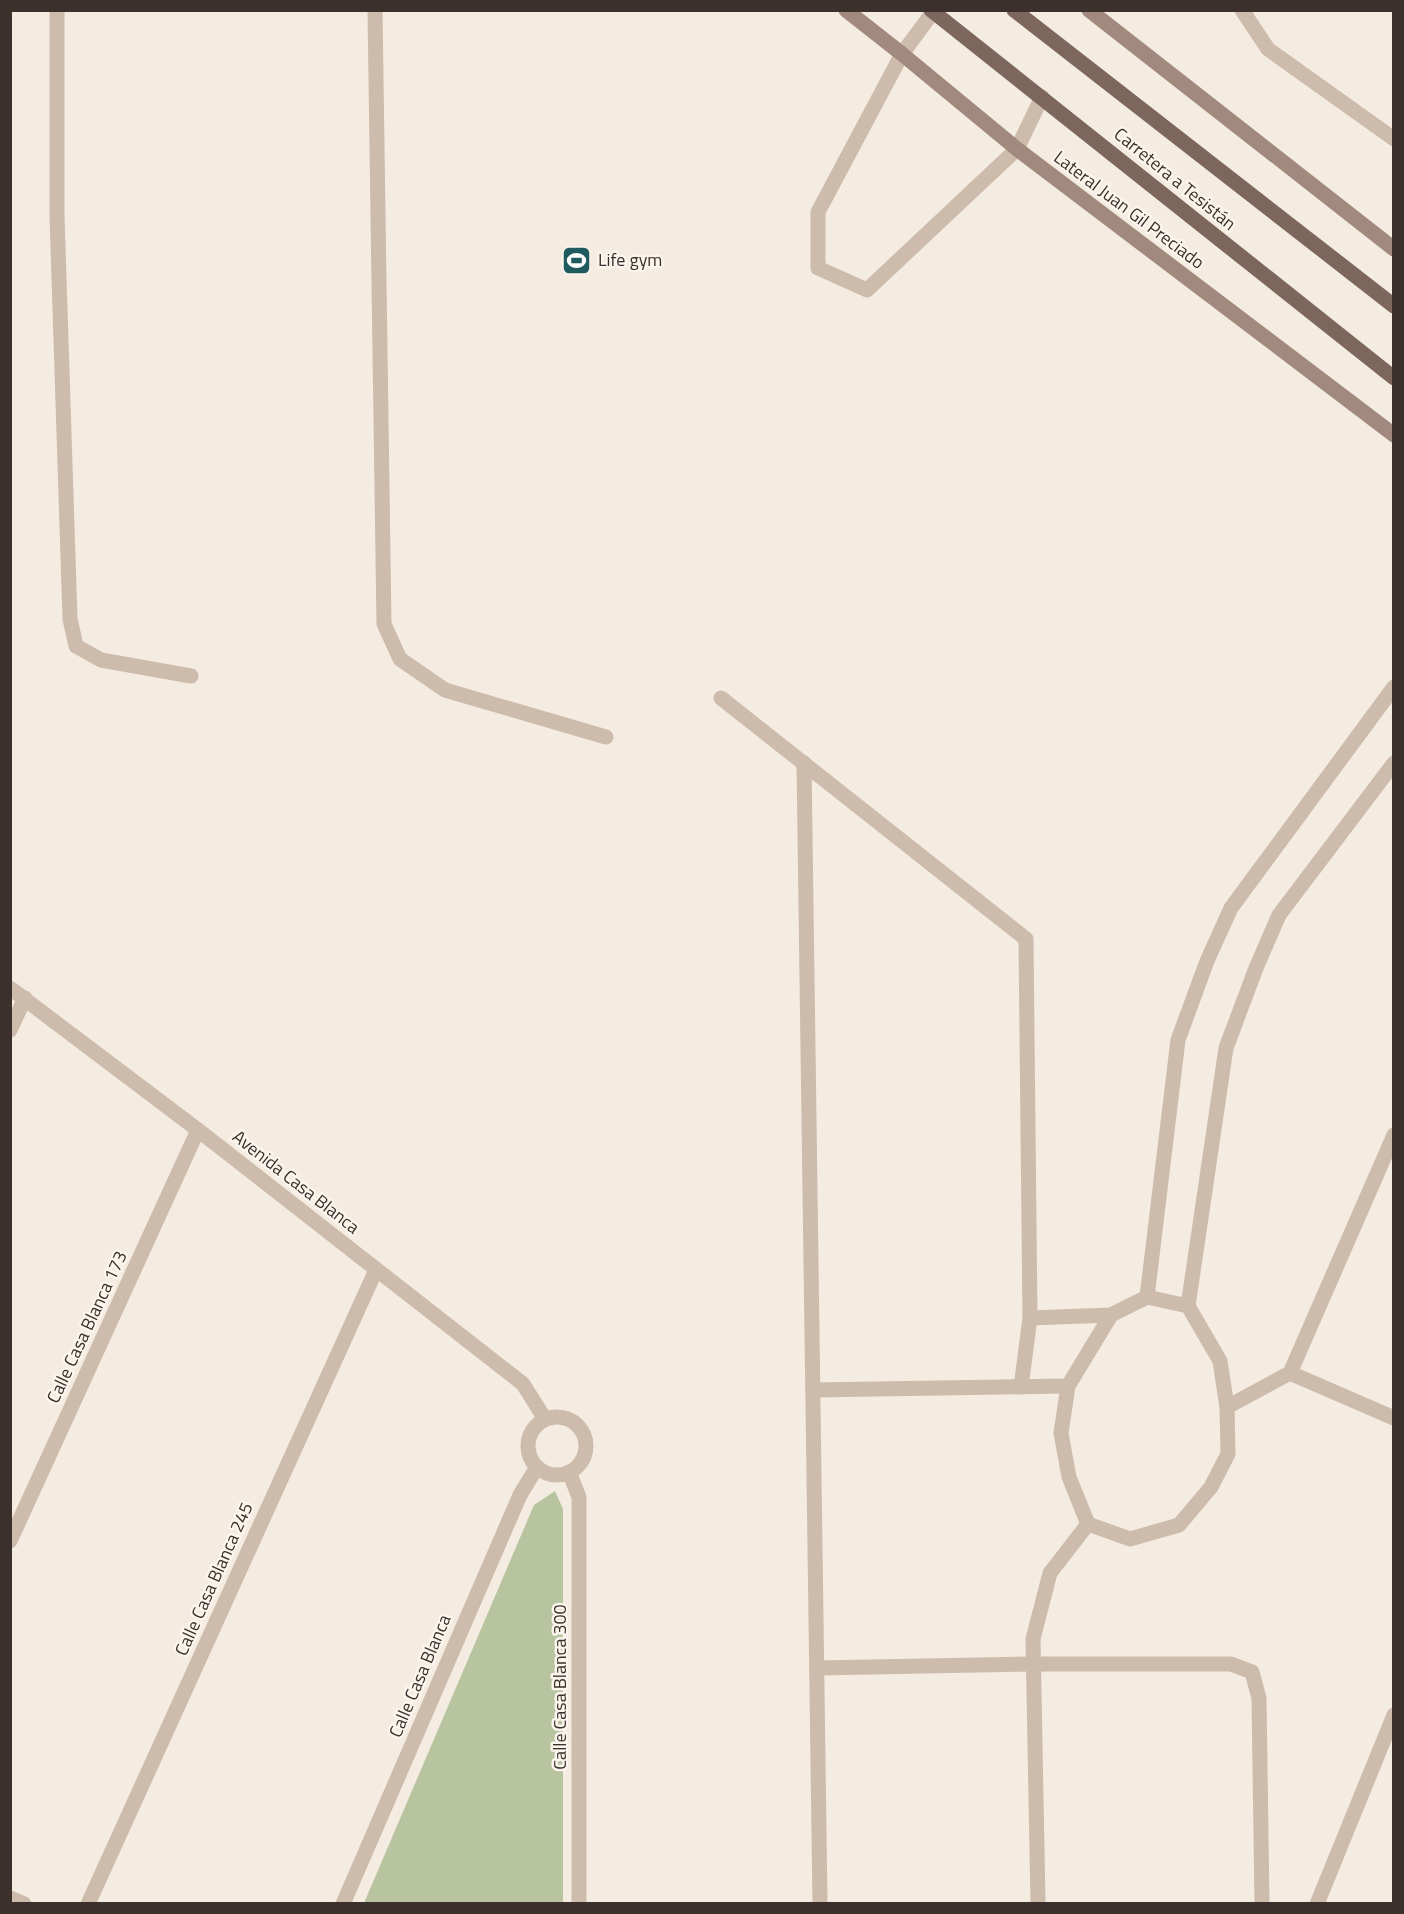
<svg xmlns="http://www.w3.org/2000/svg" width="1404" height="1914" viewBox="0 0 1404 1914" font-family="'Titillium Web',sans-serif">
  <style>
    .green { fill: #b8c4a0 }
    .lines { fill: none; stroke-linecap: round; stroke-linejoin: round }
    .service { stroke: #cdbbac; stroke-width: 15 }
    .minor { stroke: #cdbbac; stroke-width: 15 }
    .secondary { stroke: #a18a7d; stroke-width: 15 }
    .primary { stroke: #7d675c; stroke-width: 15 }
    .labels { text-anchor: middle; stroke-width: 5; stroke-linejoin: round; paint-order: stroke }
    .street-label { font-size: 18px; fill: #3b302b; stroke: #fbf5ee }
    .poi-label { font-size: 18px; fill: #3b302b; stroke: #fbf5ee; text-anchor: start }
  </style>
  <rect width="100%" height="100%" fill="#f4ebe1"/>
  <!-- green -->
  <polygon class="green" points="555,1491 563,1509 563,1903 364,1903 534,1505"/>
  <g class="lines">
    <!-- service -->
    <g class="service">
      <polyline points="57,10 57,216 70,619 76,646 101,660 191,676"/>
      <polyline points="375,10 384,624 400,659 445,690 606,737"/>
      <polyline points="1242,10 1268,49 1394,139"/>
      <polyline points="933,12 902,54 818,212 818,268 867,290 1017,149 1042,97"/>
    </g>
    <!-- minor -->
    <g class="minor">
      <polyline points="721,698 1026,939 1030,1318 1111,1315"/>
      <polyline points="804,763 820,1904"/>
      <polyline points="10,988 198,1130 523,1384 545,1419"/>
      <polyline points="10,1030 25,998"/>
      <polyline points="1147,1297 1178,1040 1207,961 1231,908 1394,687"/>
      <polygon points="1147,1297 1188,1306 1220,1361 1227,1407 1228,1454 1211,1487 1179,1525 1130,1539 1088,1524 1069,1477 1061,1433 1068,1386 1111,1315"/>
      <polyline points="1188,1306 1226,1048 1256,968 1279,915 1394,763"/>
      <polyline points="1290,1373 1394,1418"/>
      <polyline points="1021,1387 1030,1318"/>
      <polyline points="813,1390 1068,1386"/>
      <polyline points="1227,1407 1290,1373 1394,1135"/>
      <circle cx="557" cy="1446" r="29"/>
      <polyline points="569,1472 579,1497 579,1904"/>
      <polyline points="10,1541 198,1130"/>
      <polyline points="817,1668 1034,1664 1231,1664 1252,1672 1259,1698 1262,1904"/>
      <polyline points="10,1898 24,1904"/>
      <polyline points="88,1904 376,1270"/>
      <polyline points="343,1904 520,1495 537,1467"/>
      <polyline points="1038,1904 1033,1639 1050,1573 1088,1524"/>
      <polyline points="1317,1904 1394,1715"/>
    </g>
    <!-- secondary -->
    <g class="secondary">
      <polyline points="846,10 902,54 1017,149 1394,435"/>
      <polyline points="1089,10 1394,249"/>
    </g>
    <!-- primary -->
    <g class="primary">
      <polyline points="931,10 1394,378"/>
      <polyline points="1014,10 1394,306"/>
    </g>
  </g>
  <!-- icons -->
  <defs>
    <symbol id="stadium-square" viewBox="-11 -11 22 22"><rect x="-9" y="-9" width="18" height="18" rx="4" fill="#1f5a5e" stroke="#fbf5ee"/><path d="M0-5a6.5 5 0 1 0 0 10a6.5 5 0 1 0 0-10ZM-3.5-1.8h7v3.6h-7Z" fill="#fff"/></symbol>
  </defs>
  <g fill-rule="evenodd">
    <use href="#stadium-square" x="560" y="244" width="33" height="33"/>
  </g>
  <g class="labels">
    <!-- street labels -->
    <g class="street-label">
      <text transform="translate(1175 179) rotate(39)" y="6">Carretera a Tesistán</text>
      <text transform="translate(1129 210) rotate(37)" y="6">Lateral Juan Gil Preciado</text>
      <text transform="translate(296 1182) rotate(38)" y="6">Avenida Casa Blanca</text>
      <text transform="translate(87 1327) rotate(-65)" y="6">Calle Casa Blanca 173</text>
      <text transform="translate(214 1579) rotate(-66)" y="6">Calle Casa Blanca 245</text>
      <text transform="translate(420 1676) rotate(-67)" y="6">Calle Casa Blanca</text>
      <text transform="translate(560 1687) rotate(-90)" y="6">Calle Casa Blanca 300</text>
    </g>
    <!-- poi labels -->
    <g class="poi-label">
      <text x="598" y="266">Life gym</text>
    </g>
  </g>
  <!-- border -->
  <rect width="1404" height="1914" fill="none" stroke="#3b302b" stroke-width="24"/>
</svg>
